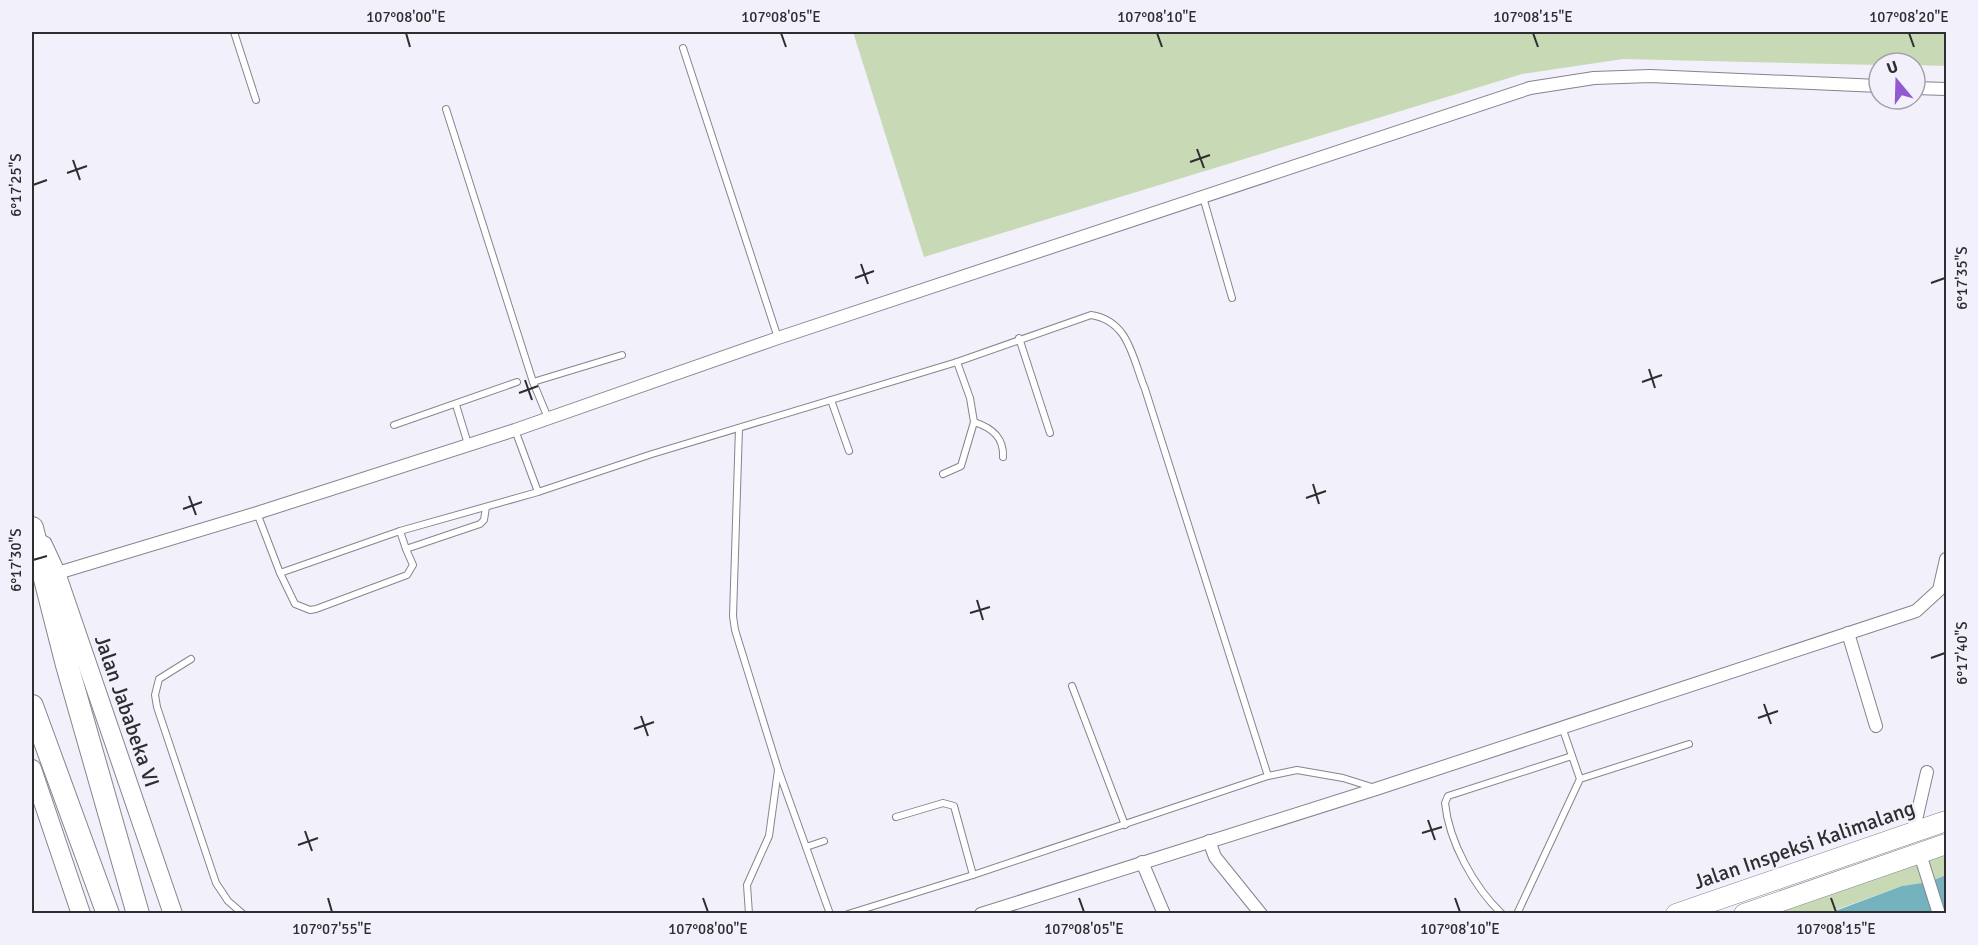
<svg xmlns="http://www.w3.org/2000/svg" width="1978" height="945" viewBox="0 0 1978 945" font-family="Signika,sans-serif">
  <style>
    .green { fill: #c8dab5 }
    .water { fill: #74b2be }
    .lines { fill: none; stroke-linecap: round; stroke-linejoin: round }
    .service-casing { stroke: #86848d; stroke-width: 8 }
    .minor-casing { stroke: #86848d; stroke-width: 14 }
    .secondary-casing { stroke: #86848d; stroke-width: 20 }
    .primary-casing { stroke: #86848d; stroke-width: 21 }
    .motorway-casing { stroke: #86848d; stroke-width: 24 }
    .service { stroke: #fff; stroke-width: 6 }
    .minor { stroke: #fff; stroke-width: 12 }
    .secondary { stroke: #fff; stroke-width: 18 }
    .primary { stroke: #fff; stroke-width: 20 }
    .motorway { stroke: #fff; stroke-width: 22 }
    .ticks { fill: none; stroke: #2e2d30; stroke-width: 2 }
    .labels { text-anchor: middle; stroke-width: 5; stroke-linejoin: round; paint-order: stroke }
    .street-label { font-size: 21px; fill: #2e2d30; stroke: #f2f0fa }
    .neatline { fill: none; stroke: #2e2d30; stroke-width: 2 }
    .ticks-label { font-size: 15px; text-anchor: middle; fill: #2e2d30 }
  </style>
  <rect width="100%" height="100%" fill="#f2f0fa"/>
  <!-- green -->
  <g class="green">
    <polygon points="853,32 1946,32 1946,66 1915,65 1915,63 1879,65 1623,59 1522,74 924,257"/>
    <polygon points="1946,844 1946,875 1929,882 1902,886 1827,913 1744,914"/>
  </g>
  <!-- water -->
  <polygon class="water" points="1946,875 1946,913 1827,914 1902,886 1929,882"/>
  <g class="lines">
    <defs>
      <g id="service">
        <polyline points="234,32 256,100"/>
        <polyline points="683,48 778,338"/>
        <polyline points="446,109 533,382 548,418"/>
        <polyline points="1203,197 1232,298"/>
        <polyline points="1019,338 1050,433"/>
        <polyline points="533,382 622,355"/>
        <polyline points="831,400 849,451"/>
        <polyline points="456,405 468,444"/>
        <path d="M 974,422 C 993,428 1004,438 1003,457"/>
        <polyline points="394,425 517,382"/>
        <polyline points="739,428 733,616 735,630 778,769 830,914"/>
        <path d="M 515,430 L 538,492 L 652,454 L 957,362 L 1091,315 C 1129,321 1132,357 1145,389 L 1268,776"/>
        <polyline points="943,474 961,466 974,422 970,398 957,362"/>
        <polyline points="486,507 484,520 480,524 406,549 413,565 407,575 316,609 310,610 295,604 280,573 400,531 538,492"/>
        <polyline points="257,513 280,573"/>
        <polyline points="400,531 406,549"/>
        <polyline points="191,659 159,679 155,695 157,707 216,883 228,901 243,914"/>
        <polyline points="1072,686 1125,825"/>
        <polyline points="1580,779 1689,744"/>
        <polyline points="896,817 943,803 954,806 973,875"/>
        <polyline points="806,847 824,841"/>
        <polyline points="749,914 747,885 769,836 778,770"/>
        <polyline points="848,914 973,875 1268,776 1297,770 1343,778 1375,788"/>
        <path d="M 1502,914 C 1474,887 1449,842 1445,803 L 1448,796 L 1572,756"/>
        <polyline points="1517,914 1580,779 1562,727"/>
      </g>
      <g id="minor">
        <polyline points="1915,88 1946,89"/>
        <polyline points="51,575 257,513 515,430 778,338 1530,88 1594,78 1650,76 1879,86"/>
        <polyline points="1848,633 1876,726"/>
        <polyline points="1913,833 1927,772"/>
        <polyline points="1209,841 1215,857 1261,914"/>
        <polyline points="1920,854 1939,914"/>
        <polyline points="1142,862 1164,914"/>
        <polyline points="981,914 1376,789 1916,611 1939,590 1946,559"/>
      </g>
      <g id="secondary">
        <polyline points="43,545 56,573 173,914"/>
        <polyline points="32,769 81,914"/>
      </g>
      <g id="primary">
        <polyline points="1676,914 1946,821"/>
        <polyline points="1744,914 1946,844"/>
      </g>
      <g id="motorway">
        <polyline points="32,528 67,665 138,914"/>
        <polyline points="32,706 108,914"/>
      </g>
    </defs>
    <!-- service casing -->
    <use href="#service" class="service-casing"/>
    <!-- minor casing -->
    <use href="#minor" class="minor-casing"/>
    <!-- secondary casing -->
    <use href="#secondary" class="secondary-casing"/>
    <!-- primary casing -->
    <use href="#primary" class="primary-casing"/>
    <!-- motorway casing -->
    <use href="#motorway" class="motorway-casing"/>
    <!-- service -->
    <use href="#service" class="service"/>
    <!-- minor -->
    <use href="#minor" class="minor"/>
    <!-- secondary -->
    <use href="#secondary" class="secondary"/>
    <!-- primary -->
    <use href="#primary" class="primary"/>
    <!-- motorway -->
    <use href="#motorway" class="motorway"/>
  </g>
  <!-- ticks -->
  <path class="ticks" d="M 406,33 L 410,47M 781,33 L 786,47M 1157,33 L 1162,47M 1533,33 L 1538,47M 1909,33 L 1914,47M 1197,149 L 1204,168M 73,160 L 80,180M 1190,162 L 1210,155M 67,173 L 87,166M 33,185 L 47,180M 861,264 L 868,284M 855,278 L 874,271M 1931,283 L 1945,278M 1649,369 L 1655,388M 525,380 L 532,400M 1642,382 L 1662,375M 519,393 L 538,386M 1313,484 L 1319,504M 189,496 L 196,515M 1306,498 L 1326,491M 183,509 L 202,502M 33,560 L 47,556M 977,600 L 983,620M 970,613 L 990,607M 1931,658 L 1945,653M 1764,704 L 1771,724M 641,716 L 648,736M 1758,718 L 1778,711M 634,729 L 654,722M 1428,820 L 1435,840M 305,831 L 312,851M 1422,833 L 1442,827M 298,845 L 318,838M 328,898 L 332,912M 703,898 L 708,912M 1079,898 L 1084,912M 1455,898 L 1460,912M 1831,898 L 1836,912"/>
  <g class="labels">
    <!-- street labels -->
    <g class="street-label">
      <text transform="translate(127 711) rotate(71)" y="7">Jalan Jababeka VI</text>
      <text transform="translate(1804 845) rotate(-19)" y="7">Jalan Inspeksi Kalimalang</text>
    </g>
  </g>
  <!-- border -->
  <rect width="1978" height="945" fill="none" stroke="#f2f0fa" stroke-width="66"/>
  <!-- north arrow -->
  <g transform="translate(1897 81) rotate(341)"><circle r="28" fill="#f2f0fa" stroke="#a4a2a9" stroke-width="1.5"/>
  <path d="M0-4.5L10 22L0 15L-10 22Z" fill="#9359d1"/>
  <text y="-9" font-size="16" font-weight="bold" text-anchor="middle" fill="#2e2d30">U</text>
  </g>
  <rect x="33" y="33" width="1912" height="879" class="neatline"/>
  <g class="ticks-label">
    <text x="406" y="22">107°08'00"E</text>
    <text x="781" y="22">107°08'05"E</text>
    <text x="1157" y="22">107°08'10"E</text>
    <text x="1533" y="22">107°08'15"E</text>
    <text x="1909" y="22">107°08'20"E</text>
    <text transform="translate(16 185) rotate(-90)" y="5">6°17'25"S</text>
    <text transform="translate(1962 278) rotate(-90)" y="5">6°17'35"S</text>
    <text transform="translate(16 560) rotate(-90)" y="5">6°17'30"S</text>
    <text transform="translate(1962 653) rotate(-90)" y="5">6°17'40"S</text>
    <text x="332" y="934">107°07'55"E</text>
    <text x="708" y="934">107°08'00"E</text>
    <text x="1084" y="934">107°08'05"E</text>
    <text x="1460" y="934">107°08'10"E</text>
    <text x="1836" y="934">107°08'15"E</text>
  </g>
</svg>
